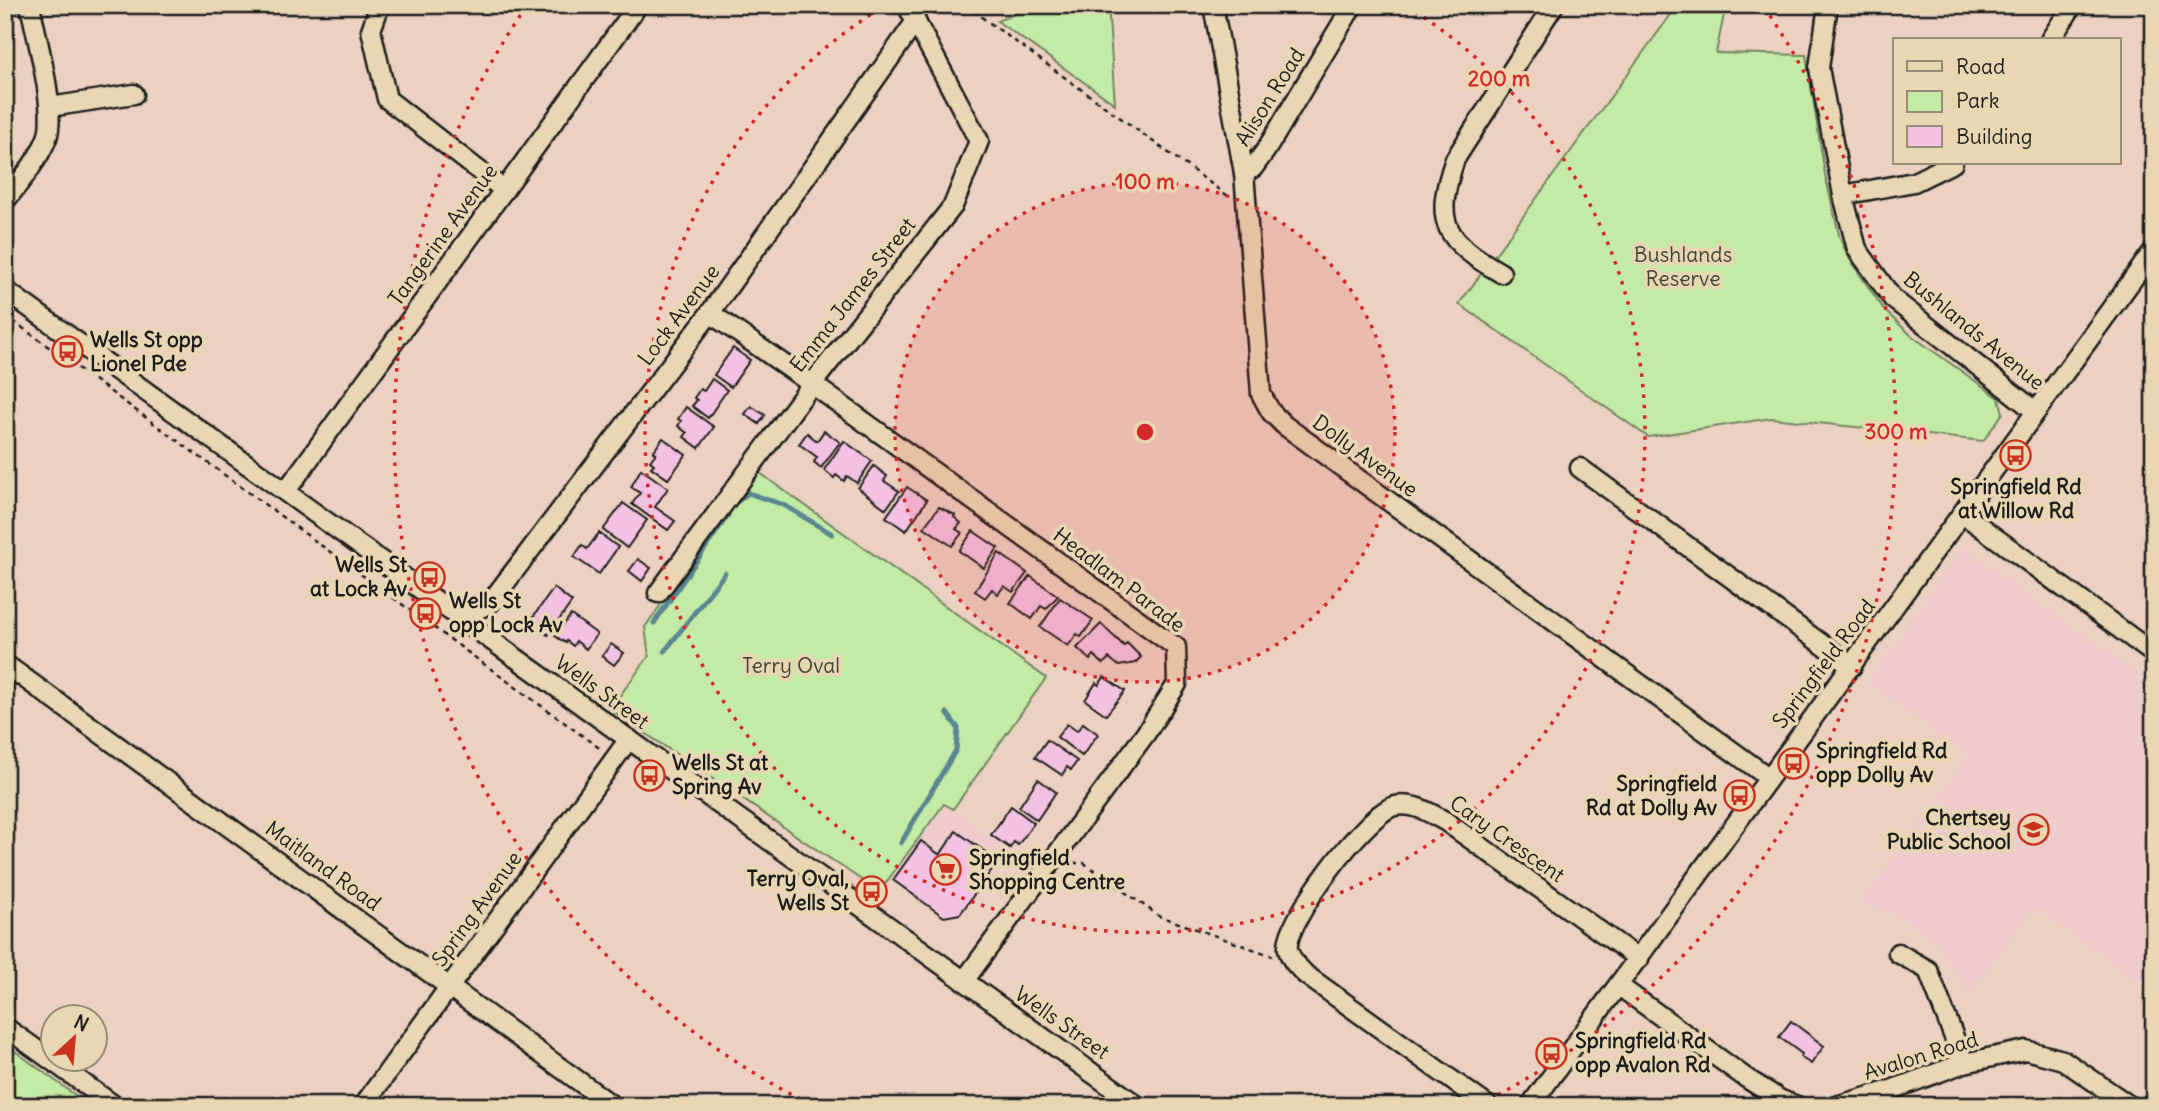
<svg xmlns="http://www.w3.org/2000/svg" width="2159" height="1111" viewBox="0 0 2159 1111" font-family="Delius,sans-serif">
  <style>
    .built { fill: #eecccb }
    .green { fill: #c3eba5; stroke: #708460; stroke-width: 2 }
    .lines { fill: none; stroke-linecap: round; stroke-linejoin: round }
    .stream { stroke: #598692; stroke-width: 5 }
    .building { fill: #f3c2e2; stroke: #1c1c1c; stroke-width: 2 }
    .minor-casing { stroke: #1c1c1c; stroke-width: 23 }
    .path { stroke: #1c1c1c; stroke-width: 2.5; stroke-dasharray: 5 5; stroke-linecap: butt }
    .minor { stroke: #e9d6b3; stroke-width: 18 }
    .ring { fill: none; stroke: #d62828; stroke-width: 3.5; stroke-dasharray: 3.5 7 }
    .labels { text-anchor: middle; stroke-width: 7; stroke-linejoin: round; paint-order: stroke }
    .street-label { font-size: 21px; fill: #1c1c1c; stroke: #e9d6b3 }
    .park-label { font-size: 21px; fill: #3d4537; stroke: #e9d6b3 }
    .poi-label { font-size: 21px; font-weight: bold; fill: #1c1c1c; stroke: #e9d6b3; text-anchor: start }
    .centre { fill: #d62828; stroke: #e9d6b3; stroke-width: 3.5 }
    .ring-label { font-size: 21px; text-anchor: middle; font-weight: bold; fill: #d62828; stroke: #e9d6b3; stroke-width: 7; stroke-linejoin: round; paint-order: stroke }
  </style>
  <rect width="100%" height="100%" fill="#ecd0c1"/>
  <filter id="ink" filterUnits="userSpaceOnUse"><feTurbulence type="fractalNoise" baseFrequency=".0143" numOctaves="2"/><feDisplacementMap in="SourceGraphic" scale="14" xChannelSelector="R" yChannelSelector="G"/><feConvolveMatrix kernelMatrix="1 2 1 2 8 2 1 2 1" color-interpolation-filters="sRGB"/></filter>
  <g filter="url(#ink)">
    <!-- built -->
    <g class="built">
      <polygon points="1963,547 2154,684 2154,992 2034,908 1969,995 1936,941 1900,918 1860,903 1968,756 1867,683"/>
      <polygon points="945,803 1008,849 960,914 944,917 890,877"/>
    </g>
    <!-- green -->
    <g class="green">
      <polygon points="1038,5 1108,5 1115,104 997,21"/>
      <polygon points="1678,5 1726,5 1716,53 1806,55 1825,174 1840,239 1850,260 1885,311 1912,336 1999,398 2003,413 1983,441 1772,418 1648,437 1459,304"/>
      <polygon points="757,471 1046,678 953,809 944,804 879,892 610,709 649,656 645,627"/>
      <polygon points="5,1044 90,1106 5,1106"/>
    </g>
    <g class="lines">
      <!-- stream -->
      <g class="stream">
        <polyline points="738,501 748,493 784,505 832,534"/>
        <polyline points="654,623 728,515"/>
        <polyline points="665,651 725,573"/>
        <polyline points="901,843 956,750 958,728 947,713"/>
      </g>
    </g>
    <!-- building -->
    <g class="building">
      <polygon points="733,348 750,360 731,387 714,375"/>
      <polygon points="712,379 727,390 708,418 692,406 697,400 694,398 700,389 704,391"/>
      <polygon points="751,406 765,415 759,424 745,414"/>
      <polygon points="686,407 714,427 699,448 684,437 687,433 678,426 681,421 678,419"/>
      <polygon points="824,431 840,442 821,468 814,462 817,457 799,444 807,433 817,441"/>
      <polygon points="663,438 686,455 668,479 651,467 654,464 650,461 656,453 653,452"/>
      <polygon points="844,441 872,461 857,483 847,476 844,481 836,475 834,478 824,470"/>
      <polygon points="874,466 887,476 884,481 899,491 886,509 858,488"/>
      <polygon points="641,469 668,488 655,507 675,521 668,530 632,504 640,493 631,487"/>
      <polygon points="907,487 927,500 906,531 886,517"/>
      <polygon points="623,503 647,520 627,548 603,530"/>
      <polygon points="939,507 955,515 954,517 961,523 956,529 962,533 952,546 924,527"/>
      <polygon points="973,531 998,548 984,568 959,551"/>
      <polygon points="599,533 618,547 599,574 574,557 582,545 587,549"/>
      <polygon points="999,553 1027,573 1013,592 1004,586 998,594 992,589 985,598 975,591"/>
      <polygon points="638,559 651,568 642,581 629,571"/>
      <polygon points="1030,576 1058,596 1046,609 1041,606 1032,619 1010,603"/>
      <polygon points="554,588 572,602 548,635 530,621"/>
      <polygon points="1060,598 1093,620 1081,637 1077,634 1068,646 1040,627"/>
      <polygon points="571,615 597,634 586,649 576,641 573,646 567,641 566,643 555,636"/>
      <polygon points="1101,624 1124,646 1127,643 1141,657 1135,663 1119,666 1109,658 1103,664 1094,655 1090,660 1077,648"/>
      <polygon points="611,644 624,653 614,665 602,656"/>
      <polygon points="1104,677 1125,691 1106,715 1085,700 1096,683 1099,685"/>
      <polygon points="1083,723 1098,734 1082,756 1057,737 1067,724 1077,731"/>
      <polygon points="1047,740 1077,761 1071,770 1067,767 1062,775 1035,757"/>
      <polygon points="1038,779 1056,792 1037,820 1019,807"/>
      <polygon points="1011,806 1034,823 1018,845 1014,842 1010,848 991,835"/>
      <polygon points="956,831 998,861 960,914 944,917 893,880 921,841 940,855"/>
      <polygon points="1791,1021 1824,1046 1811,1064 1800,1057 1802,1054 1779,1037"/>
    </g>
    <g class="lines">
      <defs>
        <g id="minor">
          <polyline points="380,5 371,30 387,99 504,190"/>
          <polyline points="1213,5 1244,173 1261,394 1271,412 1284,425 1768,777"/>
          <polyline points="1828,5 1819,68 1843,195 1857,249 1893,299 2035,411"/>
          <polyline points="2050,40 2073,5"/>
          <polyline points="50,107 134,94"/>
          <polyline points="1244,173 1253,168 1266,150 1353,5"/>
          <polyline points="1843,195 1914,182 1953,163"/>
          <path d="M 5,201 C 20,182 38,161 47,138 C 57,111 36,36 30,5"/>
          <path d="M 1501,273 C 1444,240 1433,223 1455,159 L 1554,5"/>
          <polyline points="5,290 1138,1106"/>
          <polyline points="710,313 812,384 1176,647 1177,684 1146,733 964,981"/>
          <polyline points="1580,468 1852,666"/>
          <polyline points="286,491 638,5"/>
          <polyline points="1963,514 2154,654"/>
          <polyline points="658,593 812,384 953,206 979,141 907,5"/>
          <polyline points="461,618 490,603 710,313 916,21"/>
          <polyline points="5,664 613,1106"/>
          <polyline points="1898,953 1928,970 1964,1063"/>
          <polyline points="1619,986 1746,1078 1781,1100 1797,1106"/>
          <polyline points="5,1027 115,1106"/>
          <polyline points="363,1106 629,739"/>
          <path d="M 1488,1106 L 1306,975 C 1299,968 1290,960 1288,949 C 1284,922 1367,812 1395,806 C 1413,802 1430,813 1445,821 L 1639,959"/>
          <polyline points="1530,1106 2154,250"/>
          <polyline points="1836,1106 1891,1090 1964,1063 2026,1050 2063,1060 2130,1106"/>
        </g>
      </defs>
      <!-- minor casing -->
      <use href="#minor" class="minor-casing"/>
      <!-- path -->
      <g class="path">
        <polyline points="965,5 1228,196"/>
        <polyline points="5,315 602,750"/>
        <polyline points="1073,863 1084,863 1159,916 1273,956"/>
      </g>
      <!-- minor -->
      <use href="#minor" class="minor"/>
    </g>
  </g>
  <!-- distance rings -->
  <circle cx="1145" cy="432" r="250" fill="#d62828" fill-opacity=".12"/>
  <g class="ring">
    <circle cx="1145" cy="432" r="250"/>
    <path d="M1406 6A500 500 0 1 1 884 6"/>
    <path d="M810 1104A751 751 0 0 1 526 7M1764 7A751 751 0 0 1 1480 1104"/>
  </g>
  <!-- icons -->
  <defs>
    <symbol id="bus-ring" viewBox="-11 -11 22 22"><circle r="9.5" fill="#e9d6b3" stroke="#c8321e" stroke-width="1.5"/><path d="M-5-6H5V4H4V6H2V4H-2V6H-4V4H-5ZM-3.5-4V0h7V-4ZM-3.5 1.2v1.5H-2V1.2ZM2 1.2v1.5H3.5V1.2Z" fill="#c8321e"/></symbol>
    <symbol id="school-ring" viewBox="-11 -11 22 22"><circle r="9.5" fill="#e9d6b3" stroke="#c8321e" stroke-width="1.5"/><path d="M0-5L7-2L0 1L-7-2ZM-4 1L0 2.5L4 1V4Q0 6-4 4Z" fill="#c8321e"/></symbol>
    <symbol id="supermarket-ring" viewBox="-11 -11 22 22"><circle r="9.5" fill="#e9d6b3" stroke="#c8321e" stroke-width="1.5"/><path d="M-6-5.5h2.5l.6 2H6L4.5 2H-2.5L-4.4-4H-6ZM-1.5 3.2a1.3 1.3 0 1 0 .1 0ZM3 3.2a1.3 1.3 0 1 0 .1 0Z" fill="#c8321e"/></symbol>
  </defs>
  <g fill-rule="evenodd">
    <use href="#bus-ring" x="50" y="334" width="35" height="35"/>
    <use href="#bus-ring" x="1998" y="438" width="35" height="35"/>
    <use href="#bus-ring" x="412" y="560" width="35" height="35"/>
    <use href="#bus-ring" x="408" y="596" width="35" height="35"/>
    <use href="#bus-ring" x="1776" y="746" width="35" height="35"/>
    <use href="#bus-ring" x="632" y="758" width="35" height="35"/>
    <use href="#bus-ring" x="1722" y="778" width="35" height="35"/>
    <use href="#school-ring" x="2016" y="812" width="35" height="35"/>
    <use href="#supermarket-ring" x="928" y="852" width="35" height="35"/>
    <use href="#bus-ring" x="854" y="874" width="35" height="35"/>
    <use href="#bus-ring" x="1534" y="1036" width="35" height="35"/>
  </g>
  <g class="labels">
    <!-- street labels -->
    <g class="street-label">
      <text transform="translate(1270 97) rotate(-58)" y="7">Alison Road</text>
      <text transform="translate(443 235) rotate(-54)" y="7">Tangerine Avenue</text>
      <text transform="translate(853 295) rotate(-52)" y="7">Emma James Street</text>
      <text transform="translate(679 315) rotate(-53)" y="7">Lock Avenue</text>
      <text transform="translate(1974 331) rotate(39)" y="7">Bushlands Avenue</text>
      <text transform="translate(1365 456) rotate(36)" y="7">Dolly Avenue</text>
      <text transform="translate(1119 580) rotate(37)" y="7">Headlam Parade</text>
      <text transform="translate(1824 664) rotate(-53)" y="7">Springfield Road</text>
      <text transform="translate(602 692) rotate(36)" y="7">Wells Street</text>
      <text transform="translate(1507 839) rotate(35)" y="7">Cary Crescent</text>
      <text transform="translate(323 866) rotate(36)" y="7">Maitland Road</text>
      <text transform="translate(477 909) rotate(-54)" y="7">Spring Avenue</text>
      <text transform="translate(1062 1023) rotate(35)" y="7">Wells Street</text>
      <text transform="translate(1921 1056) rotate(-17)" y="7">Avalon Road</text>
    </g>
    <!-- park labels -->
    <g class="park-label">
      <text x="1683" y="262">Bushlands<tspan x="1683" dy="24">Reserve</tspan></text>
      <text x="791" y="673">Terry Oval</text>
    </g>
    <!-- poi labels -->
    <g class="poi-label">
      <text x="90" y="347">Wells St opp<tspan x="90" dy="24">Lionel Pde</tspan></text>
      <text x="2016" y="494" text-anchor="middle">Springfield Rd<tspan x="2016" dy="24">at Willow Rd</tspan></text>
      <text x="407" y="572" text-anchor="end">Wells St<tspan x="407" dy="24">at Lock Av</tspan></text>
      <text x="449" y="608">Wells St<tspan x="449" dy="24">opp Lock Av</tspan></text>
      <text x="1816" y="758">Springfield Rd<tspan x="1816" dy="24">opp Dolly Av</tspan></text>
      <text x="672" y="770">Wells St at<tspan x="672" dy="24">Spring Av</tspan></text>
      <text x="1717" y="791" text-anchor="end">Springfield<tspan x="1717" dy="24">Rd at Dolly Av</tspan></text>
      <text x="2011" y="825" text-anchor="end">Chertsey<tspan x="2011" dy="24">Public School</tspan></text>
      <text x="969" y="865">Springfield<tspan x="969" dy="24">Shopping Centre</tspan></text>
      <text x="849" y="886" text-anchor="end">Terry Oval,<tspan x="849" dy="24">Wells St</tspan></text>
      <text x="1575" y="1048">Springfield Rd<tspan x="1575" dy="24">opp Avalon Rd</tspan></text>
    </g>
  </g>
  <circle cx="1145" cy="432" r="10" class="centre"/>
  <g class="ring-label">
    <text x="1499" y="86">200 m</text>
    <text x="1145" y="189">100 m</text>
    <text x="1896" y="439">300 m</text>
  </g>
  <!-- margin -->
  <rect width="2159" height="1111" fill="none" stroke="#e9d6b3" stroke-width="28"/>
  <rect x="14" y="14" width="2131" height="1083" fill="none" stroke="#1c1c1c" stroke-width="2.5" filter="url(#ink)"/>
  <!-- legend -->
  <rect x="1893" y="38" width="228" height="126" fill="#e9d6b3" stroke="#978c77" stroke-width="2"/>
  <rect x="1907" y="61" width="35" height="10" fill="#e9d6b3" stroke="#978c77" stroke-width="2"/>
  <text x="1956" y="74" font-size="21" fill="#1c1c1c">Road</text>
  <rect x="1907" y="91" width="35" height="21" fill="#c3eba5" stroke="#978c77" stroke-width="2"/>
  <text x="1956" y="108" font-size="21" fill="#1c1c1c">Park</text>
  <rect x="1907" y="126" width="35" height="21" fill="#f3c2e2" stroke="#978c77" stroke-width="2"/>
  <text x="1956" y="144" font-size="21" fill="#1c1c1c">Building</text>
  <!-- north arrow -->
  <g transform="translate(74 1038) rotate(26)"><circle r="33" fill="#e9d6b3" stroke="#978c77" stroke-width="2"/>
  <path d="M0-5L12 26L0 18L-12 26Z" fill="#c8321e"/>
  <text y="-10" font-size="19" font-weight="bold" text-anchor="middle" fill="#1c1c1c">N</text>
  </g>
</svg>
